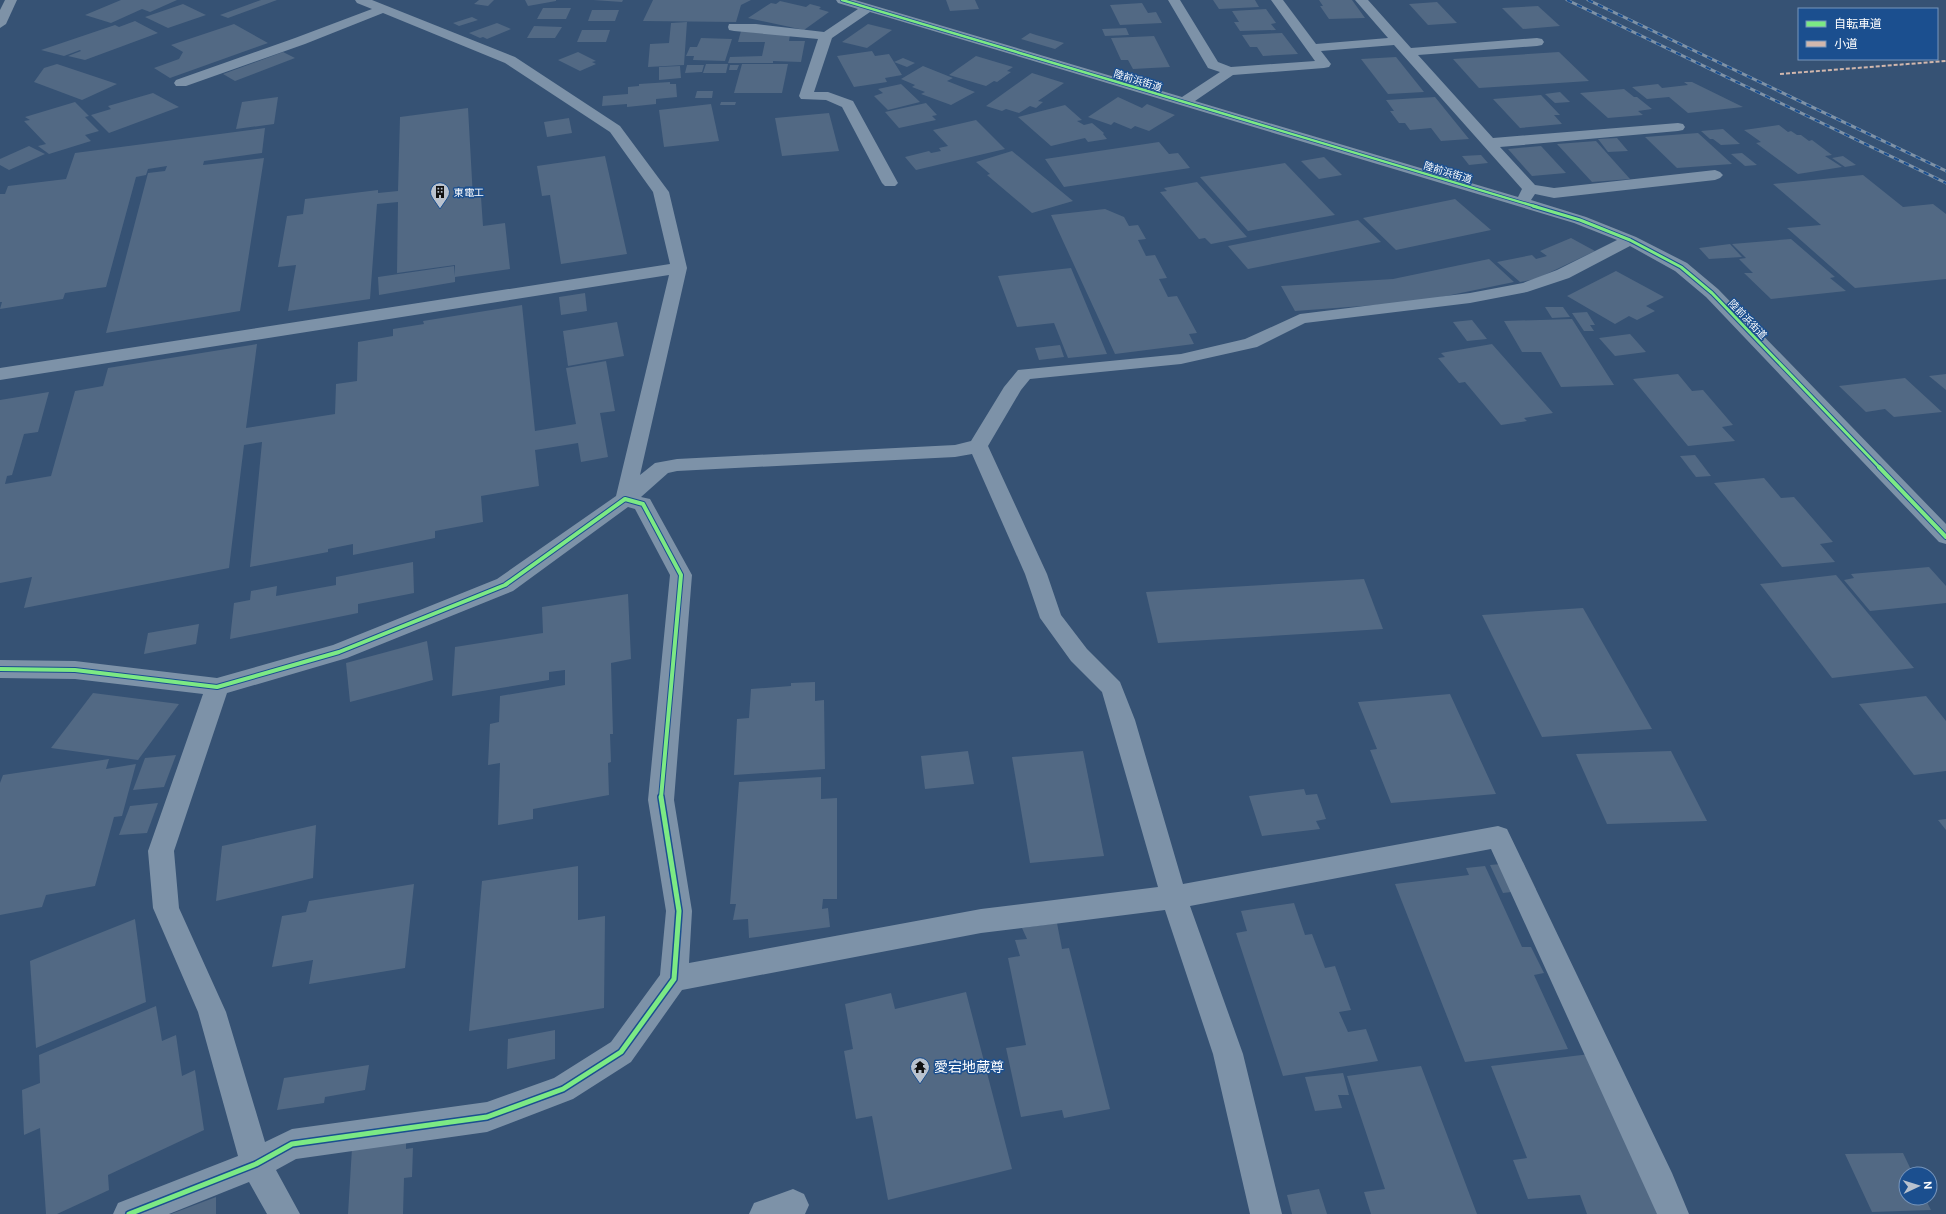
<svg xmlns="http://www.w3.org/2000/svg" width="1946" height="1214" viewBox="0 0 1946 1214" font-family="'DM Sans','Noto Sans JP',sans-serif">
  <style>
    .building { fill: #526984 }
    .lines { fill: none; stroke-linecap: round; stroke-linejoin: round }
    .minor { fill: #7d92a8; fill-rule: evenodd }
    .highway { fill: #7e92a7; fill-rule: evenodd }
    .rail-casing { stroke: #7e92a7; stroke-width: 3 }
    .rail { stroke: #1b4f8f; stroke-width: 2; stroke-dasharray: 5.5; stroke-linecap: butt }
    .quiet { stroke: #d1b7ad; stroke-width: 2; stroke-dasharray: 4 2; stroke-linecap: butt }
    .cycleway-far3-casing { stroke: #1b4f8f; stroke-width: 4 }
    .cycleway-far2-casing { stroke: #1b4f8f; stroke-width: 5 }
    .cycleway-far1-casing { stroke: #1b4f8f; stroke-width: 6 }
    .cycleway-casing { stroke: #1b4f8f; stroke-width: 8 }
    .cycleway-far3 { stroke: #7ce984; stroke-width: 2.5 }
    .cycleway-far2 { stroke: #7ce984; stroke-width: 3 }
    .cycleway-far1 { stroke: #7ce984; stroke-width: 4 }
    .cycleway { stroke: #7ce984; stroke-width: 5 }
    .labels { text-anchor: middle; stroke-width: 3; stroke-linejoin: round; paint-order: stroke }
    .far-street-label { font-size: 10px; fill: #fff; stroke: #1b4f8f }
    .far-poi-label { font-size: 10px; fill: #fff; stroke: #1b4f8f; text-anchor: start }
    .near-poi-label { font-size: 14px; fill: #fff; stroke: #1b4f8f; text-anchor: start }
  </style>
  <rect width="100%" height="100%" fill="#365274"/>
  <!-- building -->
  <g class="building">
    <polygon points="121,0 177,0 150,12 142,9 111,23 85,15"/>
    <polygon points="261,0 277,0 228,18 220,15"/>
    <polygon points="479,0 494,0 488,6 474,4"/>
    <polygon points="525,0 556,0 556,1 528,6"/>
    <polygon points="593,0 623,0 622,2"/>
    <polygon points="653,0 751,0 741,5 736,22 643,21"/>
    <polygon points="946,0 975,0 979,9 950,11"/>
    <polygon points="1213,0 1255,0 1259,7 1219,9"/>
    <polygon points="1319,0 1352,0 1365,18 1329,19 1320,6 1323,6"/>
    <polygon points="780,1 806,7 810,4 821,7 819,9 829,12 804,30 748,18 771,3 776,4"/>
    <polygon points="1437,2 1457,23 1428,25 1409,4"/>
    <polygon points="1142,3 1148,13 1156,12 1162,23 1120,25 1110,5"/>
    <polygon points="183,4 206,15 168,28 145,17"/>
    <polygon points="1538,6 1560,26 1523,29 1502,8"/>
    <polygon points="543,8 571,8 566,19 537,19"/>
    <polygon points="1266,9 1276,23 1271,24 1276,30 1240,31 1234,22 1239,22 1232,11"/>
    <polygon points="592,10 619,10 615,21 588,21"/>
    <polygon points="472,17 478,20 459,26 453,23"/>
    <polygon points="135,21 158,33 85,60 68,56 81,51 80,50 64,56 41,50 115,25 119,27"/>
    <polygon points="687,22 684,65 648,67 650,44 669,43 671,23"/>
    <polygon points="497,23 511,29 487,39 483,37 480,38 469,33"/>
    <polygon points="234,24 268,43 170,78 154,68 179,59 183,52 171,45"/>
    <polygon points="868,24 892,30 867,48 842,42"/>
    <polygon points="534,26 562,27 555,38 527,38"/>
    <polygon points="1126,28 1129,35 1105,36 1102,29"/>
    <polygon points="582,30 610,30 606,42 577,42"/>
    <polygon points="741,31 790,35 789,41 805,41 801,62 773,61 773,63 728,63 730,57 762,56 765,42 738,42"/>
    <polygon points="1030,33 1036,35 1064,43 1055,49 1021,39"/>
    <polygon points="1282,33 1298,54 1263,56 1257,47 1250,47 1242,35"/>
    <polygon points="1154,36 1170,67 1133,69 1128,60 1121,60 1111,38"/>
    <polygon points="701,38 732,39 725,61 693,60 694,56 686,56 690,47 697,47"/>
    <polygon points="872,51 875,56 889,54 902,75 885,78 887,82 854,87 837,56"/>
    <polygon points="283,52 295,58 235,81 223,74"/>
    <polygon points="578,52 596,61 592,62 596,64 580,71 558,60"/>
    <polygon points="1559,52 1589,81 1479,88 1453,59"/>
    <polygon points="976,56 1013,67 1007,71 1011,72 997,82 994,81 986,86 949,75"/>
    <polygon points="1396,57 1424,92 1388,94 1361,59"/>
    <polygon points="903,58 915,63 907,67 894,62"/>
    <polygon points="57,64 117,84 82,100 34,82 44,68"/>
    <polygon points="706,64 728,64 726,73 703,73"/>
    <polygon points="742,64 788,64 782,93 734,93"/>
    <polygon points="687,65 704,65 702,72 685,73"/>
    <polygon points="730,65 739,65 737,70 729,70"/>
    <polygon points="680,66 681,78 659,80 659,67"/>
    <polygon points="923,66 953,78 947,81 975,92 951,105 921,94 925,92 912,87 915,85 901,79"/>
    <polygon points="1032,73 1064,83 1038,101 1043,102 1036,108 1030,106 1019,113 1006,109 1002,111 986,106"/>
    <polygon points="670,82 670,84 676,84 677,97 656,99 656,104 627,107 627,104 602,106 603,96 628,94 628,87 639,86 639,84"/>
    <polygon points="1684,82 1692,82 1743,107 1688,113 1669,97 1647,99 1632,87 1658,84 1662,88 1688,85"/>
    <polygon points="901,84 920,102 888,110 874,96 883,93 878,89"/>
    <polygon points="1624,89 1634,97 1637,97 1652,109 1638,111 1643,115 1608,118 1580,93"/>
    <polygon points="697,91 713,91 712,98 695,98"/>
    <polygon points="1560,92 1570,102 1555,103 1545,94"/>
    <polygon points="153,93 179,107 109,133 91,115 111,109 108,106"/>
    <polygon points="1541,95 1560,115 1554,115 1562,124 1520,128 1493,99"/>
    <polygon points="278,97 274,124 236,129 242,102"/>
    <polygon points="1118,97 1142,108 1147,104 1175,115 1149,131 1135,126 1131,129 1114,122 1111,125 1088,117"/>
    <polygon points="1435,97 1469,139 1441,141 1431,128 1410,130 1405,123 1399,123 1390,111 1394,111 1386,100"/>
    <polygon points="75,102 89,116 85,117 99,131 85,135 91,141 49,154 38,146 46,144 24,121 30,120 25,117"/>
    <polygon points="721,102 736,102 735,105 720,105"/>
    <polygon points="926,103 937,115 932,116 936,120 899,128 885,112"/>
    <polygon points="711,104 719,141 664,147 659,110"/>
    <polygon points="1065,105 1082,120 1077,121 1084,125 1092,123 1104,133 1103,134 1107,139 1088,142 1085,138 1051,146 1018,117"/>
    <polygon points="468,108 473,198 481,197 483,226 505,223 510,269 455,277 455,282 379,295 378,277 454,266 455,276 455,265 397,273 398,202 377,204 370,299 288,311 296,265 278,267 287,216 303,214 305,199 378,190 378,193 398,191 400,117"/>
    <polygon points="829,113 839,151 782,156 775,118"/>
    <polygon points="569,118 572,133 547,137 544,122"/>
    <polygon points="976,120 1005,149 916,170 905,157 929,151 931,153 941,151 939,148 948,146 933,130"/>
    <polygon points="1779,125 1788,132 1791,131 1797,135 1801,135 1809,141 1812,140 1832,155 1825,156 1842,167 1798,174 1756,143 1761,142 1744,130"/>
    <polygon points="265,128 262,153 204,161 203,165 264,158 240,311 106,333 148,173 165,171 167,166 148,169 146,175 136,177 106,287 65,293 63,299 0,309 2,302 0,302 0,194 5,194 8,186 66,179 75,153"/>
    <polygon points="1723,129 1740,144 1721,145 1713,139 1710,139 1701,131"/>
    <polygon points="1698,133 1732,164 1677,168 1645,137"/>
    <polygon points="1617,138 1628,151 1608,152 1598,139"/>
    <polygon points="1596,141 1630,179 1592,182 1557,144"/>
    <polygon points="1159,142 1169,154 1178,153 1190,168 1064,187 1045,159"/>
    <polygon points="29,146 45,154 9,170 0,165 0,159"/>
    <polygon points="1541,146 1566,173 1532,176 1508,149"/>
    <polygon points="1012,151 1073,201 1032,213 987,175 990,174 976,162"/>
    <polygon points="1742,153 1757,165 1745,166 1731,154"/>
    <polygon points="1481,155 1488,163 1469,165 1462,156"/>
    <polygon points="605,156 627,254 561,264 550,195 542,196 537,166"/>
    <polygon points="1843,156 1856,165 1845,167 1832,158"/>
    <polygon points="1324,157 1342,175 1319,179 1301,161"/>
    <polygon points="1285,163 1335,215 1248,231 1200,177"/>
    <polygon points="1863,175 1903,207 1933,204 1946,214 1946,279 1855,288 1787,228 1821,225 1773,184"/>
    <polygon points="1197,182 1247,237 1211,244 1205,238 1199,239 1160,192 1167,191 1164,188"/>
    <polygon points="1455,199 1491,230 1396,250 1363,218"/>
    <polygon points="1105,209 1124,217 1129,226 1138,225 1146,239 1138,240 1146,256 1155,255 1167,278 1159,279 1168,297 1177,296 1197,333 1189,334 1194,344 1115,354 1051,215"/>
    <polygon points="1358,220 1381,242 1248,269 1228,246"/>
    <polygon points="1571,238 1595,251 1536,279 1520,282 1497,262 1532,255 1536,259 1547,256 1540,251"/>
    <polygon points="1791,239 1835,277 1830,278 1846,291 1771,299 1744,273 1753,273 1739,259 1746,258 1732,244"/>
    <polygon points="1730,244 1742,257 1709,259 1699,248"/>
    <polygon points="1489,259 1514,282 1417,302 1295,311 1281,286 1393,279"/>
    <polygon points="1071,268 1107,354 1068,358 1054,323 1017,327 998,276"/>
    <polygon points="1616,271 1664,297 1646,306 1655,311 1637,320 1629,316 1615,324 1567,296"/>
    <polygon points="585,293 587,311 561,315 559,297"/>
    <polygon points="522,305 535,431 576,424 566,368 606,361 615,411 600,413 608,457 581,462 578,443 535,450 539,486 481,496 483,522 435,531 435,538 353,555 353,544 328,549 328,552 250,567 262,442 244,445 229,568 24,608 32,577 0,583 0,400 49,392 38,432 24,434 12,475 7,476 5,484 51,476 75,391 103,386 108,368 257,344 246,428 335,414 336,384 357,381 358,342 393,336 393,329 424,324 423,321"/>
    <polygon points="1545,307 1563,307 1570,317 1552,318"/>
    <polygon points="1587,312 1595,325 1590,325 1594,331 1584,331 1572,313"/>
    <polygon points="1572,319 1614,385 1561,387 1541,352 1522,352 1504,321"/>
    <polygon points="1472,320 1487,339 1467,341 1453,322"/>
    <polygon points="617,322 624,356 568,366 563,331"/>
    <polygon points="1630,334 1646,352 1615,356 1599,338"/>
    <polygon points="1492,344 1553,413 1524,418 1527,421 1501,425 1465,382 1459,383 1438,358 1445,357 1441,353"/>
    <polygon points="1060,345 1064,357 1039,360 1035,348"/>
    <polygon points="1678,374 1692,391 1703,390 1733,425 1722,427 1735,441 1688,446 1633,379"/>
    <polygon points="1946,374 1946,390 1929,376"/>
    <polygon points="1905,378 1942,412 1894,417 1885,409 1866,412 1839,386"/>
    <polygon points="1695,455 1711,476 1696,477 1680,456"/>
    <polygon points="1764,478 1781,498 1794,497 1833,542 1820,544 1835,562 1782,567 1714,483"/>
    <polygon points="413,562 414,593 358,604 358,613 230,639 234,603 250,600 251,591 277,586 276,596 336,585 336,577"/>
    <polygon points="1929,567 1946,586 1946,603 1870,611 1844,580 1854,578 1851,574"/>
    <polygon points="1836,575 1914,668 1832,678 1760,584"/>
    <polygon points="1364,579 1383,629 1158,643 1146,592"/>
    <polygon points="628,594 631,659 611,663 613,734 610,734 611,762 608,763 609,795 533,809 533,819 498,825 500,763 488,765 490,724 499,722 500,696 565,685 565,670 549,672 549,680 452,696 455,647 543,633 542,607"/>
    <polygon points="1583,608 1652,729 1542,737 1482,615"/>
    <polygon points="199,624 196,644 144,654 148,633"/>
    <polygon points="427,641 433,680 350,702 346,663"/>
    <polygon points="815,682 815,701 824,700 825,769 734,775 737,719 749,718 751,689 791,686 791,683"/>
    <polygon points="93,693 179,704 138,760 51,748"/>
    <polygon points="1450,694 1496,794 1391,803 1370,750 1377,749 1358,702"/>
    <polygon points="1926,696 1946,721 1946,771 1914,775 1859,704"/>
    <polygon points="968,751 974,784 925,789 921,756"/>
    <polygon points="1083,751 1104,856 1030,863 1012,757"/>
    <polygon points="1671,751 1707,821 1607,824 1576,754"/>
    <polygon points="176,755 164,787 133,790 145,758"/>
    <polygon points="109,759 106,769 136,764 122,816 114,817 95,886 46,895 42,907 0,915 0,783 3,775"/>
    <polygon points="821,777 821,799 837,798 837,899 823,899 822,909 828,908 830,927 749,938 748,919 733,920 736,904 730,904 739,782"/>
    <polygon points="1304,789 1306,795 1317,794 1326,819 1316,821 1320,829 1262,836 1249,796"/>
    <polygon points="158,803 147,833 119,835 130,806"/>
    <polygon points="1946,819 1946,830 1938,820"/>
    <polygon points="316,825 313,878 216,901 222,846"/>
    <polygon points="1523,862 1536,889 1503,893 1490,865"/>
    <polygon points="578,866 578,920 605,916 604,1008 469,1031 482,881"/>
    <polygon points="1485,866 1522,947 1531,947 1544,973 1534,975 1568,1049 1465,1062 1395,884 1469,875 1466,868"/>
    <polygon points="414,884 405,968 309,984 313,960 272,967 282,916 306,912 309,901"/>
    <polygon points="1294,903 1305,935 1312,934 1325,968 1335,966 1351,1010 1339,1012 1348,1032 1366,1029 1378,1061 1283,1076 1236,933 1247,931 1241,911"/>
    <polygon points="135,919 146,1002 36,1048 30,961"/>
    <polygon points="1057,923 1062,949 1069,948 1110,1109 1064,1118 1062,1110 1021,1117 1006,1048 1026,1045 1008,958 1020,956 1015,940 1027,939 1022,928"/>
    <polygon points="966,992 1012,1169 888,1200 872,1116 856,1119 844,1051 853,1049 845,1004 891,993 895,1009"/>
    <polygon points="156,1006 162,1041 176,1035 182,1076 195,1070 204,1130 108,1175 109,1190 57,1214 46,1214 40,1128 24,1135 22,1090 40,1083 39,1055"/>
    <polygon points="555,1030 555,1059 507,1069 508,1039"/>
    <polygon points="1590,1054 1662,1214 1587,1214 1580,1195 1528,1199 1513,1160 1527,1158 1491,1066"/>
    <polygon points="369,1065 365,1090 325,1097 324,1103 277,1110 284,1078"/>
    <polygon points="1421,1066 1477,1214 1371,1214 1364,1192 1385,1189 1347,1076"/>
    <polygon points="1343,1073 1349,1095 1338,1095 1342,1108 1315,1111 1305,1077"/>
    <polygon points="406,1135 406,1149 413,1148 412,1177 404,1178 403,1214 348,1214 352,1148"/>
    <polygon points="1903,1153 1913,1174 1906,1174 1906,1198 1925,1198 1931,1210 1872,1212 1845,1154"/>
    <polygon points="1319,1189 1327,1214 1292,1214 1287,1195"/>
    <polygon points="216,1197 216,1214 171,1214"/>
  </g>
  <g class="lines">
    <!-- minor -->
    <g class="minor">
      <path d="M 355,0 L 372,0 L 515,57 L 620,126 L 669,192 L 687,268 L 640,475 L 655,463 L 677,459 L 955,445 L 971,441 L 1004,387 L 1018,370 L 1181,354 L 1245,339 L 1300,314 L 1470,293 L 1523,283 L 1557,270 L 1617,240 L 1574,223 L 870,12 L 832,38 L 814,92 L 828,92 L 853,101 L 898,183 L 895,186 L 885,186 L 882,183 L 842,107 L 826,100 L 801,99 L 799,96 L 818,39 L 734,31 L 729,30 L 728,27 L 729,24 L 756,24 L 824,32 L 858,9 L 838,3 L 836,0 L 855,0 L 1182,97 L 1220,72 L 1208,68 L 1168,0 L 1180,0 L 1218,62 L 1231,67 L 1315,61 L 1271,0 L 1283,0 L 1316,44 L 1388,38 L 1355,0 L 1368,0 L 1411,48 L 1537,38 L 1542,39 L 1544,42 L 1542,45 L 1537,46 L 1418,55 L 1493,138 L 1678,123 L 1683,124 L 1685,127 L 1683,130 L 1678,131 L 1500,147 L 1535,185 L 1554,188 L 1715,170 L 1720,172 L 1723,175 L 1720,178 L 1715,180 L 1554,198 L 1535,194 L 1531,200 L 1586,217 L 1636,237 L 1687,263 L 1718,289 L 1946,524 L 1946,544 L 1939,542 L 1706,297 L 1675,271 L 1630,246 L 1569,278 L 1527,292 L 1470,303 L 1305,323 L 1257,347 L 1181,364 L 1030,379 L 1021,390 L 988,446 L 1047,574 L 1061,615 L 1087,649 L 1120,682 L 1135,720 L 1183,884 L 1498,826 L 1507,829 L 1672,1173 L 1689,1214 L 1657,1214 L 1491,849 L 1190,906 L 1243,1054 L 1282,1214 L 1250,1214 L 1213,1054 L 1165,910 L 981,933 L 682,990 L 631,1062 L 573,1099 L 487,1132 L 296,1159 L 276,1170 L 300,1214 L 267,1214 L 249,1182 L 169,1214 L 113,1214 L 118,1203 L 238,1156 L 198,1012 L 153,908 L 148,851 L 203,694 L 75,679 L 0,678 L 0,660 L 75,661 L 217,678 L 333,645 L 497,579 L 616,496 L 669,275 L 0,380 L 0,368 L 670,264 L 653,192 L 610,132 L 505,63 L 383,13 L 305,44 L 186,86 L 176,86 L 174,83 L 176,80 L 295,38 L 372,9 L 357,3 ZM 1394,45 L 1522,189 L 1518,197 L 1195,101 L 1233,75 L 1324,68 L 1329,67 L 1331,64 L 1321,51 ZM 972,454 L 1025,574 L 1040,618 L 1071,661 L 1102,692 L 1158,887 L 981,909 L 689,963 L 692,911 L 674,800 L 692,575 L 650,499 L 641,497 L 668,473 L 677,471 L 955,457 ZM 628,507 L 635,509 L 670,575 L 648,800 L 666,911 L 660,975 L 611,1042 L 554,1078 L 487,1102 L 292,1129 L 265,1142 L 226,1012 L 179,908 L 174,851 L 227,693 L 347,658 L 513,591 Z"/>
      <polygon points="793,1189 804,1194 809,1205 805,1214 749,1214 754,1203"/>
    </g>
    <!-- highway -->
    <polygon class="highway" points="5,0 17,0 6,24 0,28 0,10"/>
    <defs>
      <g id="rail">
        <polyline points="1567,0 1946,183"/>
        <polyline points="1588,0 1946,171"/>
      </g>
    </defs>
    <!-- rail casing -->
    <use href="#rail" class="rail-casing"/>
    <!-- rail -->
    <use href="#rail" class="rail"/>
    <!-- quiet -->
    <polyline class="quiet" points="1780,74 1946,61"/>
    <defs>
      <polyline id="cycleway-far3" points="842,0 1537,207"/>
      <polyline id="cycleway-far2" points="1533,206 1580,220 1630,240 1681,267 1712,293 1880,468"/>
      <g id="cycleway-far1">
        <polyline points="1879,467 1946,537"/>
        <polyline points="0,669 75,670 217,687 339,652 505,585 625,499 643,504 681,575 661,798"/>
      </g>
      <polyline id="cycleway" points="129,1214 256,1164 292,1144 487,1117 563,1089 621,1052 674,979 679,911 661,797"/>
    </defs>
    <!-- cycleway-far3 casing -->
    <use href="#cycleway-far3" class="cycleway-far3-casing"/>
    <!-- cycleway-far2 casing -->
    <use href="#cycleway-far2" class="cycleway-far2-casing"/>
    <!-- cycleway-far1 casing -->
    <use href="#cycleway-far1" class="cycleway-far1-casing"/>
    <!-- cycleway casing -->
    <use href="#cycleway" class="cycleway-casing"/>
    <!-- cycleway-far3 -->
    <use href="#cycleway-far3" class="cycleway-far3"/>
    <!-- cycleway-far2 -->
    <use href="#cycleway-far2" class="cycleway-far2"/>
    <!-- cycleway-far1 -->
    <use href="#cycleway-far1" class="cycleway-far1"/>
    <!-- cycleway -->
    <use href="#cycleway" class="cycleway"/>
  </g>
  <!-- icons -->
  <defs>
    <symbol id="building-pin" viewBox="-11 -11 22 30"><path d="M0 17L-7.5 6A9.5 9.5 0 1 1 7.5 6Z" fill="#b9c2ce" stroke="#1b4f8f"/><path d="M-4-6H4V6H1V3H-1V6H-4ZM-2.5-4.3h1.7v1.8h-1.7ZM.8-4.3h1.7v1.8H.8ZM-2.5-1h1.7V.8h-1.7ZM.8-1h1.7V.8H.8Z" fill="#111"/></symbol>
    <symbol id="temple-pin" viewBox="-11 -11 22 30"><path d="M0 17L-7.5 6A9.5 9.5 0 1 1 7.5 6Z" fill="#b9c2ce" stroke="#1b4f8f"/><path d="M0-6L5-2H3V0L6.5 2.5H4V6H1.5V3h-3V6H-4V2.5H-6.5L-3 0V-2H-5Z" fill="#111"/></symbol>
  </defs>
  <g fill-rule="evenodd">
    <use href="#building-pin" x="429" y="181" width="22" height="30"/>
    <use href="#temple-pin" x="909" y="1056" width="22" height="30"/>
  </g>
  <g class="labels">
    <!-- far-street labels -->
    <g class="far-street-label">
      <text transform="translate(1138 80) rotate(17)" y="4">陸前浜街道</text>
      <text transform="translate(1448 172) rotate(17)" y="4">陸前浜街道</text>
      <text transform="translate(1748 319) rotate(46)" y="4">陸前浜街道</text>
    </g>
    <!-- far-poi labels -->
    <g class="far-poi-label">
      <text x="454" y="196">東電工</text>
    </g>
    <!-- near-poi labels -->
    <g class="near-poi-label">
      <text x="934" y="1072">愛宕地蔵尊</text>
    </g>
  </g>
  <!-- legend -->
  <rect x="1798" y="8" width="140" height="52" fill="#1b4f8f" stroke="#7695bc"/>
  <rect x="1806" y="21" width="20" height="6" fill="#7ce984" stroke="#7695bc"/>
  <text x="1834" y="28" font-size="12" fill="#ffffff">自転車道</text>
  <rect x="1806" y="41" width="20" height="6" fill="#d1b7ad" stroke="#7695bc"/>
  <text x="1834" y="48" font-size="12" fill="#ffffff">小道</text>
  <!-- north arrow -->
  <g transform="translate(1918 1186) rotate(86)"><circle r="19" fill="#1b4f8f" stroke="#7695bc"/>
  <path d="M0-3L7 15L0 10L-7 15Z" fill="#b9c2ce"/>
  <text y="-6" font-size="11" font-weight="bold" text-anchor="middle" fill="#ffffff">N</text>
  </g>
</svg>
